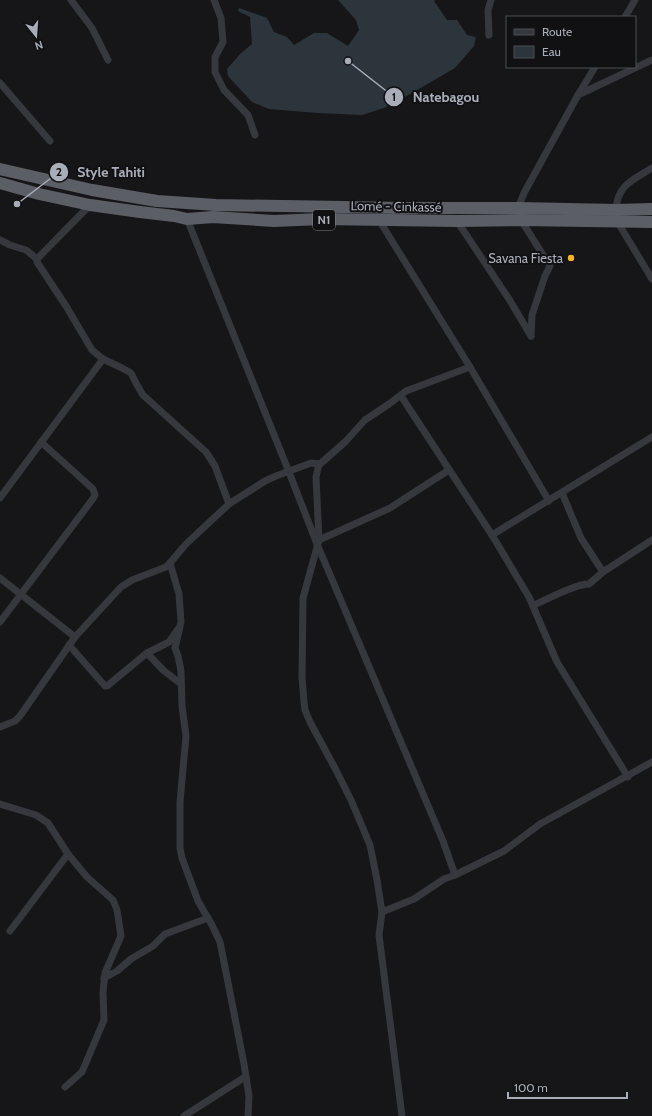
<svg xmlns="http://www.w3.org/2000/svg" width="652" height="1116" viewBox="0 0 652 1116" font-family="Cabin,sans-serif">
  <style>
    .water { fill: #2c353c }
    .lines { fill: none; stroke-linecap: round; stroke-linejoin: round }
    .minor { stroke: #37383d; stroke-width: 7 }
    .trunk { stroke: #5b5e65; stroke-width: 12 }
    .poi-dot { fill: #f2b134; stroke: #111113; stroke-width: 1.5 }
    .labels { text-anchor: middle; stroke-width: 4; stroke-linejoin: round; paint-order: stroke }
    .shield { fill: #111113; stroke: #7b7e86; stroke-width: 1 }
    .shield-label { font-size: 12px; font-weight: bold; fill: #a8adb8 }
    .street-label { font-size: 13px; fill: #a8adb8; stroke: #111113 }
    .poi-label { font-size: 13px; fill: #a8adb8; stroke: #111113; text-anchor: end }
    .leader { fill: none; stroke: #a8adb8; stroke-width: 1.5 }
    .callout-dot { fill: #a8adb8; stroke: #111113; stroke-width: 1.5 }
    .mark-label { font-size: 12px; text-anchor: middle; font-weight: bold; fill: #111 }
    .callout-label { font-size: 14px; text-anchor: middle; font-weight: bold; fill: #a8adb8; stroke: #111113; stroke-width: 4; stroke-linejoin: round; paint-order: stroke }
  </style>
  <rect width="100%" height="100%" fill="#161618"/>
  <!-- water -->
  <polygon class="water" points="338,0 435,0 434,1 447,20 457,20 467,35 476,37 474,46 455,68 412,93 384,108 362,115 318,113 269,109 252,102 228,76 227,69 240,54 252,44 250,17 238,11 239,8 267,18 274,32 287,37 294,45 314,33 327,33 348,46 359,30 356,20"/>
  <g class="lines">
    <!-- minor -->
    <g class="minor">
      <polyline points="71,0 92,28 108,60"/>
      <polyline points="214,0 221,18 223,42 215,57 215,72 224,90 248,115 255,135"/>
      <polyline points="625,17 635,0"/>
      <polyline points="489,35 488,10 491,0"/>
      <polyline points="0,83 50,141"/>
      <polyline points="578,95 652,60"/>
      <polyline points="90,205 37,259 37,262 66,306 92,350 103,359 122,368 131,373 137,385 143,395 206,452 215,466 229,504 186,544 170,563 179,594 181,622 175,648 178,656 181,671 182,706 186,736 180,802 180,848 182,858 198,901 212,925 220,942 244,1064 249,1096 248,1116"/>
      <polyline points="518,208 524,193 578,95 595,67"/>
      <path d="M 616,210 C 617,185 633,180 652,168"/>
      <polyline points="187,219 287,467 317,544 443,841 455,875"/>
      <polyline points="379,220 470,367 549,501"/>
      <polyline points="521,220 550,266 545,276 532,315 531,336"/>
      <polyline points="457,221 509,299 531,336"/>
      <polyline points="617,221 652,279"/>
      <polyline points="0,240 10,245 26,250 37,259"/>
      <polyline points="401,396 492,535 529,597 557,662 628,777"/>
      <polyline points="319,464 316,477 319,540 303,598 302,677 304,702 305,710 310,722 336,770 351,800 370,845 377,880 382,912 379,935 402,1116"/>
      <polyline points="562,493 581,538 603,572"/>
      <polyline points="0,498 103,359"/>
      <polyline points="229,504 265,481 276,476 311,463 320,464 345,442 365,420 389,404 406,391 470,367"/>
      <polyline points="492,535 652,437"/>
      <polyline points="319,540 390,508 449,470"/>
      <polyline points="0,578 75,637"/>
      <path d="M 534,605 C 548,599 575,584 589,584 L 603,572 L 652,540"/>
      <polyline points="0,622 92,500 95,495 93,489 41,442"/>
      <polyline points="69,645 105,686 107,686 147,653 169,642 178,629"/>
      <polyline points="147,653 163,670 181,684"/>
      <polyline points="0,727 15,721 20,716 75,637 121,587 132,580 166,567 170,563"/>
      <polyline points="0,804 36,815 48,823 68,854 87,877 113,900 117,910 121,936 105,973 103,992 104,1020 82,1072 65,1087"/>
      <polyline points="382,912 414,899 444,879 455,875 504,851 540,824 652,762"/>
      <polyline points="10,931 68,854"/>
      <polyline points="104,978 117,971 131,959 153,946 165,934 208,918"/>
      <polyline points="184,1116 245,1077"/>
    </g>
    <!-- trunk -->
    <g class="trunk">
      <polyline points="0,169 92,190 157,201 216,205 402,208 518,208 616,210 652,209"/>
      <polyline points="0,183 39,194 90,205 140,212 174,216 187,219 213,217 274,221 321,219 457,221 521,220 652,222"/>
    </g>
  </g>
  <!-- markers -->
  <circle class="poi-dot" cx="571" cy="258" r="4"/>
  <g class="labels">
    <!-- shield labels -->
    <rect class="shield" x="313" y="210" width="22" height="20" rx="3"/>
    <g class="shield-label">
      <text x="324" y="224">N1</text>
    </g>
    <!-- street labels -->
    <g class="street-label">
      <text transform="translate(396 206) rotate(1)" y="5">Lomé - Cinkassé</text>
    </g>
    <!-- poi labels -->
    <g class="poi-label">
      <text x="563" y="263">Savana Fiesta</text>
    </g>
  </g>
  <!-- callouts -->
  <path class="leader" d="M348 61L394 97M17 204L59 172"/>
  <g class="callout-dot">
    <circle cx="348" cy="61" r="4"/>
    <circle cx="17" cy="204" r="4"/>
    <circle cx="394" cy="97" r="10"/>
    <circle cx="59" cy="172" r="10"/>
  </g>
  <g class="mark-label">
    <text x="394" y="101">1</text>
    <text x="59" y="176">2</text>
  </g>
  <g class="callout-label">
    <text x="446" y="102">Natebagou</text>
    <text x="111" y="177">Style Tahiti</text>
  </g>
  <!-- legend -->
  <rect x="506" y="16" width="130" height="52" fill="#111113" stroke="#4d4f55"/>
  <rect x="514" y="29" width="20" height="6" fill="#37383d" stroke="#4d4f55"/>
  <text x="542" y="36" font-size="12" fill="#a8adb8">Route</text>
  <rect x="514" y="46" width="20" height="12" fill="#2c353c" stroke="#4d4f55"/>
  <text x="542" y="56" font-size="12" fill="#a8adb8">Eau</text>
  <!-- north arrow -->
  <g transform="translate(36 36) rotate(163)" stroke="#111113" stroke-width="3" paint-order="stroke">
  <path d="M0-3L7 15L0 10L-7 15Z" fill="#a8adb8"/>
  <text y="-6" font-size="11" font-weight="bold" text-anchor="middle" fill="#a8adb8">N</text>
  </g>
  <!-- scale -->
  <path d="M508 1092v6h119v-6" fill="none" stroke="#a8adb8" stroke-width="2"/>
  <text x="514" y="1092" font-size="12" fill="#a8adb8" stroke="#111113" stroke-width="3" paint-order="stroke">100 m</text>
</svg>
